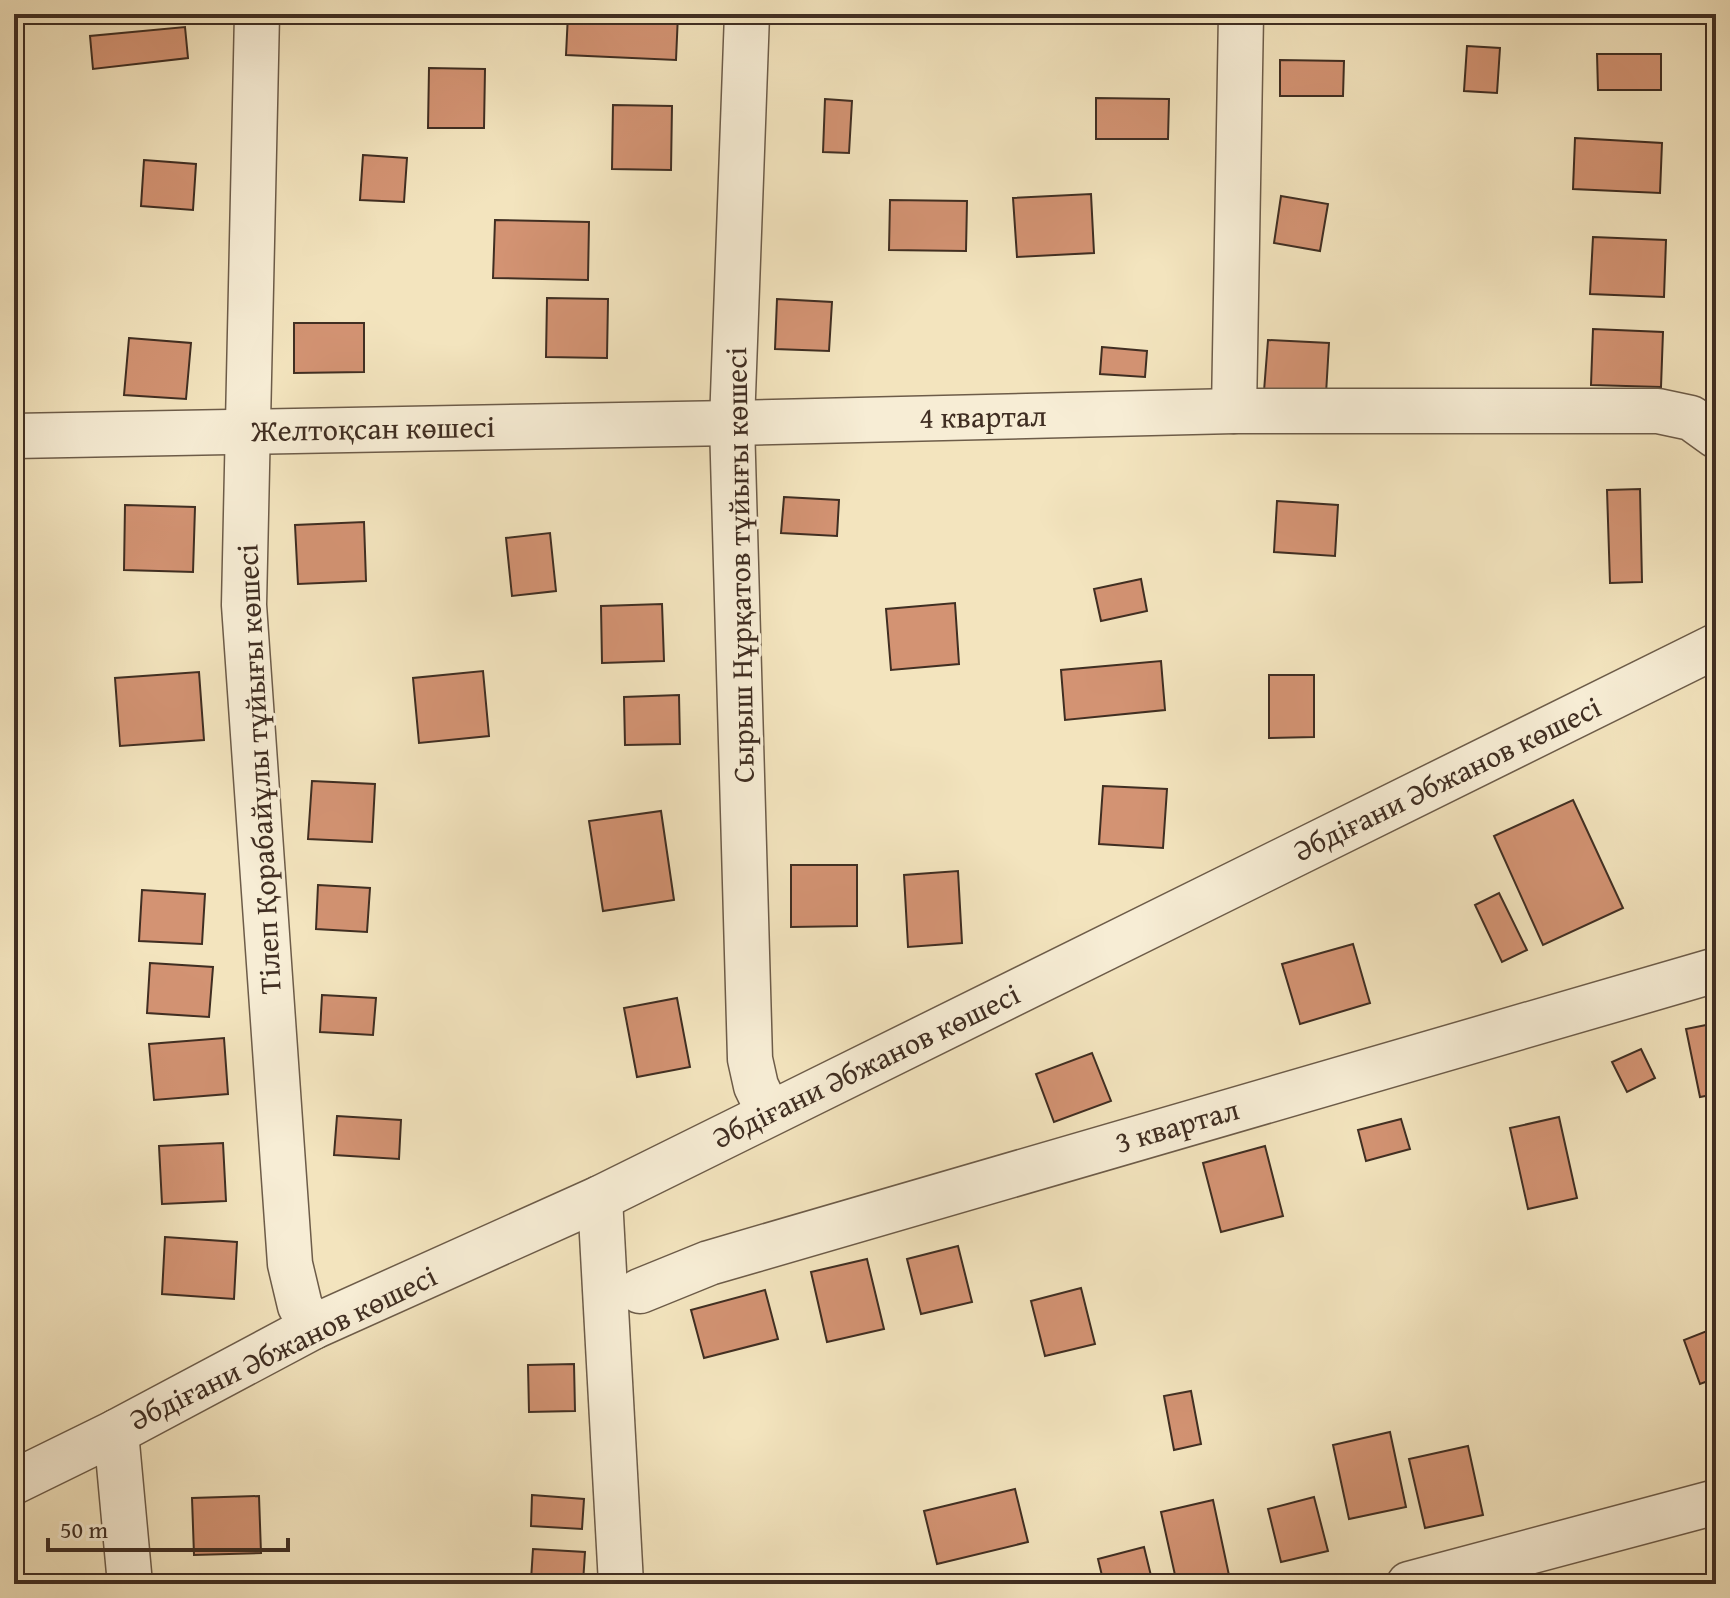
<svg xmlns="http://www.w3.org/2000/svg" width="1730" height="1598" viewBox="0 0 1730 1598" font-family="'Gentium Book Plus',serif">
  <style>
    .building { fill: #d39373; stroke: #402e22; stroke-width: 2 }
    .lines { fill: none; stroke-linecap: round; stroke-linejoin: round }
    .minor-casing { stroke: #6d5c49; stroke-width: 47 }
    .minor { stroke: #f7edd5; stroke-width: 44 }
    .labels { text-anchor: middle; stroke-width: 6; stroke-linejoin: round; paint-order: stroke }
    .street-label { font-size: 30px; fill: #402e22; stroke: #f7edd5 }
  </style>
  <rect width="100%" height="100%" fill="#f3e4be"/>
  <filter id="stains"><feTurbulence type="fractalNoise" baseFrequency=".0025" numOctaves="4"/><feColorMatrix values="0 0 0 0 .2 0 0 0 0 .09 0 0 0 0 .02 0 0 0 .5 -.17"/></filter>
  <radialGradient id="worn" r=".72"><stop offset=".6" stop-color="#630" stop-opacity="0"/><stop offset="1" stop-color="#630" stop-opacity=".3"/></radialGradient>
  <!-- building -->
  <g class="building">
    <polygon points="374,14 432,14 432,21 374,18"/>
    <polygon points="568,14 678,14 676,60 566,55"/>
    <polygon points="185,27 188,58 93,69 90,36"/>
    <polygon points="1467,46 1500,48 1497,93 1464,91"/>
    <polygon points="1597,54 1661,54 1661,90 1598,90"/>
    <polygon points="1280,60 1344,61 1343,96 1280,96"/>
    <polygon points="429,68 485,69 484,128 428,128"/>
    <polygon points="1096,98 1169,99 1168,139 1096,139"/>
    <polygon points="825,99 852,101 849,153 823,152"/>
    <polygon points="613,105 672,106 671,170 612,169"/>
    <polygon points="1575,138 1662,143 1660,193 1573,189"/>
    <polygon points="363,155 407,158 404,202 360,200"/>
    <polygon points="144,160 196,164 193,210 141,206"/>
    <polygon points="1091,194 1094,253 1017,257 1013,198"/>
    <polygon points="1281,196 1328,204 1320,251 1274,243"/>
    <polygon points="890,200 967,201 966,251 889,250"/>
    <polygon points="495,220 589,222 588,280 493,278"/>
    <polygon points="1593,237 1666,240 1664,297 1590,294"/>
    <polygon points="547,298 608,299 607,358 546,357"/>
    <polygon points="777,299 832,302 829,351 775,349"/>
    <polygon points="294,323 364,323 364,372 294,373"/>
    <polygon points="1593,329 1663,332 1661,387 1591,385"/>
    <polygon points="129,338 191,343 186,399 124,395"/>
    <polygon points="1268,340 1329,343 1326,394 1264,391"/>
    <polygon points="1102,347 1147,351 1145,377 1100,374"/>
    <polygon points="1640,489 1642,582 1610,583 1607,490"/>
    <polygon points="784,497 839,500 837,536 781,533"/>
    <polygon points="1277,501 1338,505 1335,556 1274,552"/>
    <polygon points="125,505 195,507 193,572 124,570"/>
    <polygon points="364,522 366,581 298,584 295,525"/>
    <polygon points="550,533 556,591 512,596 506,538"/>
    <polygon points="1141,579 1147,611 1101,621 1094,589"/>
    <polygon points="955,603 959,664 891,670 886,609"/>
    <polygon points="662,604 664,661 602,663 601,606"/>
    <polygon points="1161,661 1165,710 1065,720 1061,670"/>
    <polygon points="483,671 489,736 419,743 413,678"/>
    <polygon points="199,672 204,740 120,746 115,678"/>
    <polygon points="1269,675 1314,675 1314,737 1269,738"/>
    <polygon points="679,695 680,744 625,745 624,697"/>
    <polygon points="312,781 375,784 372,842 308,839"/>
    <polygon points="1103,786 1167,789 1163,848 1099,844"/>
    <polygon points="1573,800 1623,908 1543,945 1494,836"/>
    <polygon points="661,811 674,900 603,911 589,821"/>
    <polygon points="791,865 857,865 857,926 791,927"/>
    <polygon points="958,871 962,943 908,947 904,875"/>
    <polygon points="318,885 370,888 367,932 316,929"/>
    <polygon points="142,890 205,894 202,944 139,941"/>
    <polygon points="1499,893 1527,950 1502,962 1475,905"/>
    <polygon points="1353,944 1370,1003 1300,1024 1282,964"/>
    <polygon points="150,963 213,967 209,1017 147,1013"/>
    <polygon points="322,995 376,998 373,1035 320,1032"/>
    <polygon points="677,998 690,1067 637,1077 624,1008"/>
    <polygon points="1716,1023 1716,1094 1700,1097 1686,1029"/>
    <polygon points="224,1038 228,1094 154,1100 149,1044"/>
    <polygon points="1641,1049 1655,1078 1627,1092 1612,1062"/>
    <polygon points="1092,1053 1111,1101 1054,1122 1036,1074"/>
    <polygon points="337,1116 401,1120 399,1159 334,1155"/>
    <polygon points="1559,1117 1577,1198 1528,1209 1510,1128"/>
    <polygon points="1401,1119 1410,1149 1366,1161 1358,1130"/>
    <polygon points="223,1143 226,1201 162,1204 159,1146"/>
    <polygon points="1265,1146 1283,1216 1221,1232 1203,1163"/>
    <polygon points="165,1237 237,1242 234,1299 162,1294"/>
    <polygon points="958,1246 972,1302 921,1314 907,1259"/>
    <polygon points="867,1259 884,1329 827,1342 811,1272"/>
    <polygon points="1081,1288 1095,1344 1045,1356 1031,1301"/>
    <polygon points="765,1290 778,1339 704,1358 691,1310"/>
    <polygon points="1712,1329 1716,1340 1716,1378 1700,1384 1684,1340"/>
    <polygon points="574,1364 575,1411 529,1412 528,1365"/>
    <polygon points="1191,1391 1201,1444 1174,1450 1164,1396"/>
    <polygon points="1390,1432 1406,1507 1349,1519 1333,1445"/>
    <polygon points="1468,1446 1483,1515 1425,1528 1409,1459"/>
    <polygon points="1015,1489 1028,1542 937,1564 924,1511"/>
    <polygon points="532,1495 584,1499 582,1529 531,1526"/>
    <polygon points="259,1496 261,1553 194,1555 192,1498"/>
    <polygon points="1314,1497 1328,1551 1281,1562 1268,1509"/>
    <polygon points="1213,1500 1230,1580 1211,1584 1177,1584 1161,1512"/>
    <polygon points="1144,1547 1153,1584 1104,1584 1098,1559"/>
    <polygon points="533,1549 585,1552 583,1583 531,1580"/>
  </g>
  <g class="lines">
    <defs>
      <g id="minor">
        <polyline points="257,14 244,605 290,1264 300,1306 313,1327"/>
        <polyline points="747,14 732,423 750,1059 756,1086 769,1113"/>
        <polyline points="1234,411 1241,14"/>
        <polyline points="14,436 732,423 1234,411 1658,411 1691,418 1716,436"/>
        <polyline points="600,1198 621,1584"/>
        <polyline points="640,1291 709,1263 1716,970"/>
        <polyline points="116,1432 130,1584"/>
        <polyline points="14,1482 116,1432 313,1327 600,1198 1716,646"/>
        <polyline points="1409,1584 1716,1502"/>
      </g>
    </defs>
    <!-- minor casing -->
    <use href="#minor" class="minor-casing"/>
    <!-- minor -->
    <use href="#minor" class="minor"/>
  </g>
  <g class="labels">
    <!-- street labels -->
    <g class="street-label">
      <text transform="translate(983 417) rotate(-1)" y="10">4 квартал</text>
      <text transform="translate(373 429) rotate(-1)" y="10">Желтоқсан көшесі</text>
      <text transform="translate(740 565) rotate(-91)" y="10">Сырыш Нұрқатов тұйығы көшесі</text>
      <text transform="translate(259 769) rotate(-93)" y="10">Тілеп Қорабайұлы тұйығы көшесі</text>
      <text transform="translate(1447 779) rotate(-26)" y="10">Әбдіғани Әбжанов көшесі</text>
      <text transform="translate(866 1066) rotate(-26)" y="10">Әбдіғани Әбжанов көшесі</text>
      <text transform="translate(1177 1126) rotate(-16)" y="10">3 квартал</text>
      <text transform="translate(283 1348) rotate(-26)" y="10">Әбдіғани Әбжанов көшесі</text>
    </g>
  </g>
  <!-- margin -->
  <rect width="1730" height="1598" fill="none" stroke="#f3e4be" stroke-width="48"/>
  <rect x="16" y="16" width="1698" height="1566" fill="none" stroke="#402e22" stroke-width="4"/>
  <rect x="24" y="24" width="1682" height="1550" fill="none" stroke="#402e22" stroke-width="2"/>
  <!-- scale -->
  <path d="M48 1538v12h240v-12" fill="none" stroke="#402e22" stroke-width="4"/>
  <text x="60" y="1538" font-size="24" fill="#402e22" stroke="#f7edd5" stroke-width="6" paint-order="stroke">50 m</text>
  <rect width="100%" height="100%" filter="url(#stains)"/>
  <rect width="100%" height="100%" fill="url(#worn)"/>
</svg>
